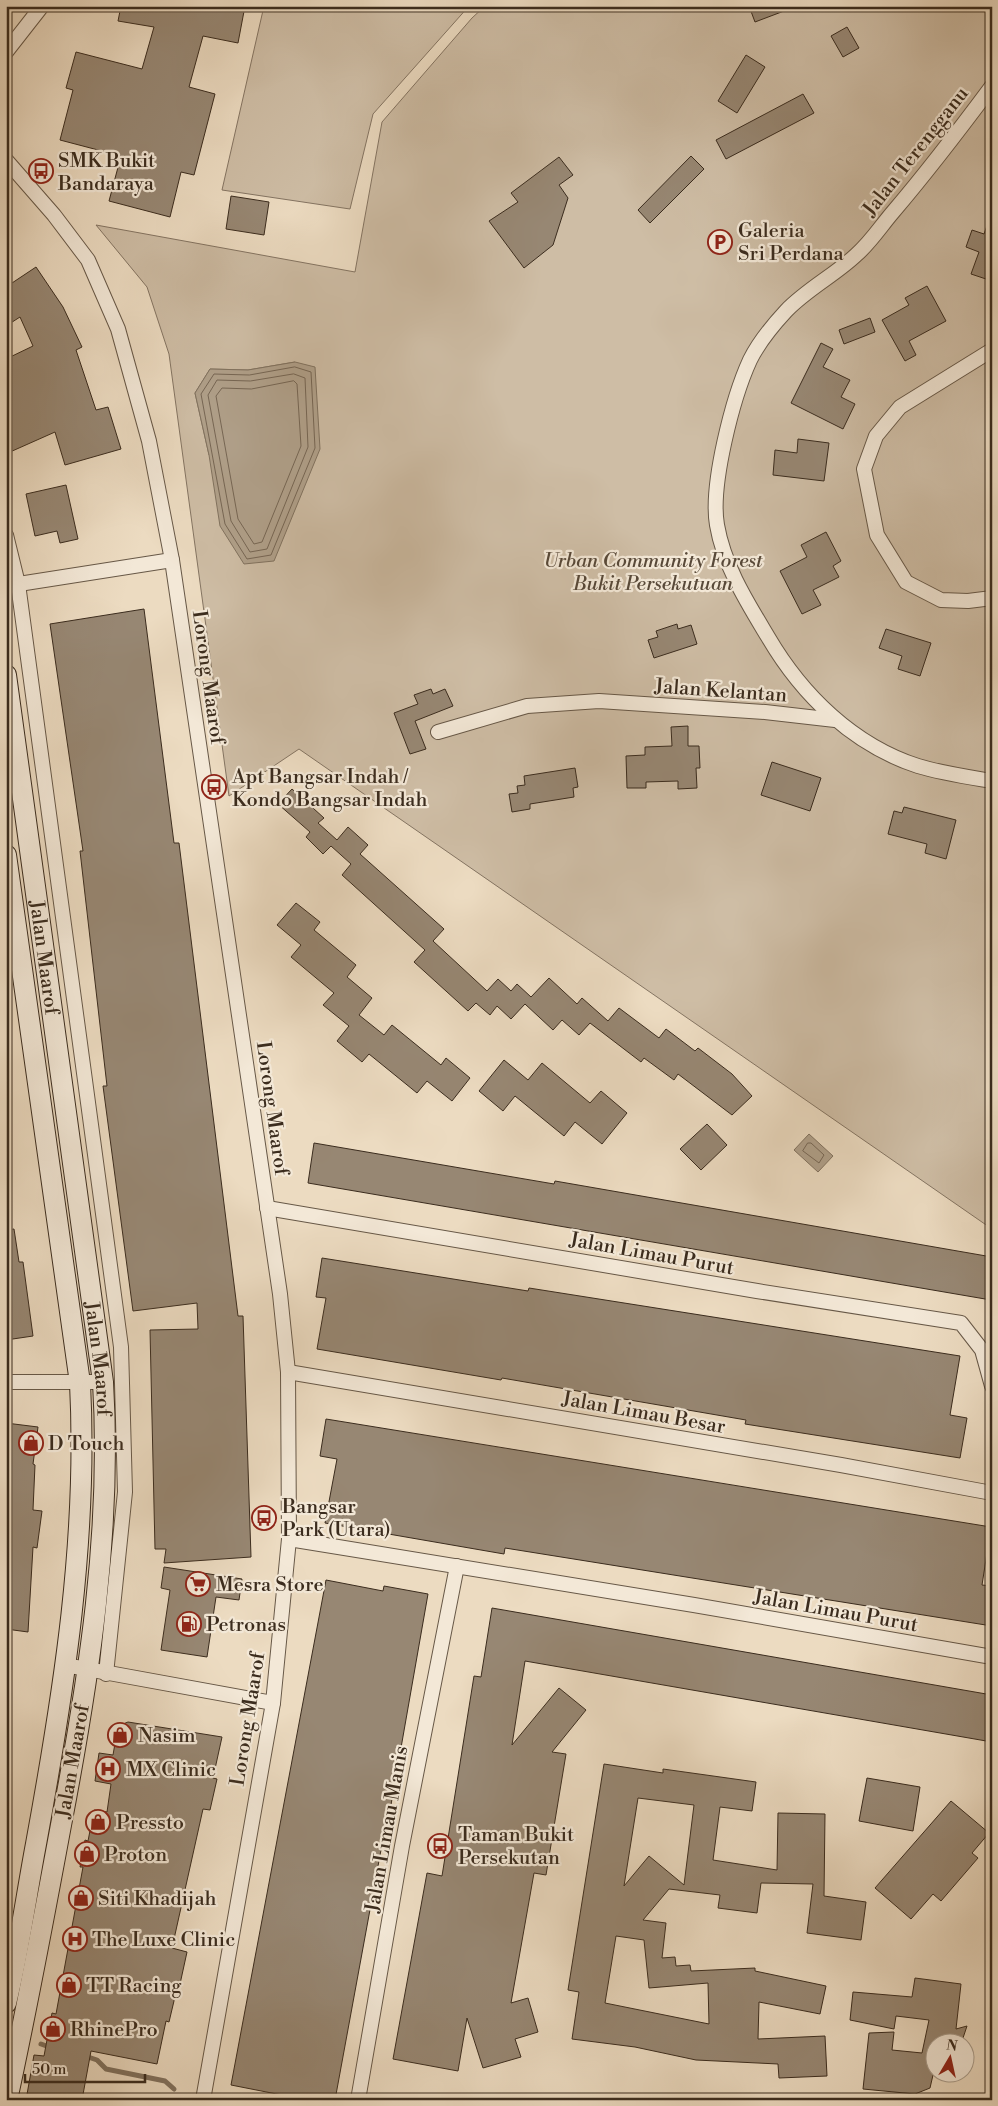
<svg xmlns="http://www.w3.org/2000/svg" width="998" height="2106" viewBox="0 0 998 2106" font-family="'Libre Bodoni',serif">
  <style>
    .green { fill: #cebda5; stroke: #847462; fill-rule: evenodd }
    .water { fill: #b0a08a; stroke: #81725f }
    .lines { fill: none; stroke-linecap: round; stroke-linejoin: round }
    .shore { stroke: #766654; stroke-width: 1 }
    .stream { stroke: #81725f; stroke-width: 5 }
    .building { fill: #978773; stroke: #3b2c1e; fill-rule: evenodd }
    .minor-casing { stroke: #675847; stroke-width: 16 }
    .secondary-casing { stroke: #3b2c1e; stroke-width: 22 }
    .minor { stroke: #f3e8d7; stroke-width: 14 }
    .secondary { stroke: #f3e8d7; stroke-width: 20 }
    .labels { text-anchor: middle; stroke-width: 4.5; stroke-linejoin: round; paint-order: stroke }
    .street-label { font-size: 20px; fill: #3b2c1e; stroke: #f3e8d7 }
    .poi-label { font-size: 20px; fill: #3b2c1e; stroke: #f3e8d7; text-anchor: start }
    .park-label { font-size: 20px; font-style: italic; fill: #584939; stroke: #f3e8d7 }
  </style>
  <rect width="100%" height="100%" fill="#ecdbc1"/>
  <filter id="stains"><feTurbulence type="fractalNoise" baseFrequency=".004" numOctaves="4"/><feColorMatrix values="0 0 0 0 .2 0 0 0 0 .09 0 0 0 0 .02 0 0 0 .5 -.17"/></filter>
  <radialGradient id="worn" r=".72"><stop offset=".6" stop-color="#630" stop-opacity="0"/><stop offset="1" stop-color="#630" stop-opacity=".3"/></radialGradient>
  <!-- green -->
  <g class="green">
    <polygon points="264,6 469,6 373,114 350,209 222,190"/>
    <path d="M 485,6 L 992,6 L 992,1229 L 299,749 L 229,796 L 169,354 L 147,287 L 96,225 L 355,272 L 382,122 L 472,18 ZM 295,362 L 209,455 L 195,393 L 210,369 L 248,370 Z"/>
  </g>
  <!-- water -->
  <g class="water">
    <polygon points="295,362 315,367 320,449 274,561 244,564 220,526 209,455 195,393 210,369 248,370"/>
    <polygon points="809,1134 833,1156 818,1172 794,1150"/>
  </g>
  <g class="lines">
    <!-- shore -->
    <g class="shore">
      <polygon points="295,367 311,372 315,448 271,555 247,559 225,524 201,394 214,374 249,375"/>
      <polygon points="294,374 305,378 308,447 267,549 250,552 231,521 208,395 217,380 250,381"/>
      <polygon points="294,381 297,384 301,446 262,542 254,544 238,519 216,396 222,388 251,389"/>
      <polygon points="808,1143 811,1143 824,1155 819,1163 803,1151"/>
    </g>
    <!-- stream -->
    <g class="stream">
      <polyline points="41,2044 52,2048"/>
      <polyline points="85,2056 97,2060 106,2069 165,2081 174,2089"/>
    </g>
  </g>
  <!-- building -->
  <g class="building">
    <polygon points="121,6 245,6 238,43 203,36 189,87 215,94 194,175 181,172 170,217 109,201 121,156 60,140 73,90 66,88 76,52 142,69 154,27 118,21"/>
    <polygon points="749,6 792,6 792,8 755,22"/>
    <polygon points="847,27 859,48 843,57 831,36"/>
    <polygon points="746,55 765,67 737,113 718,101"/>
    <polygon points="803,94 814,113 726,159 716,140"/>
    <polygon points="691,156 704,169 650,223 638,210"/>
    <polygon points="559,157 573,175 559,185 568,198 553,245 524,268 489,221 518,202 511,193"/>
    <polygon points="231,196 269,202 264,235 226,229"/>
    <polygon points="989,220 992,220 992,281 971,274 979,252 966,247 972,230 984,234"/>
    <polygon points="36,267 63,307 82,347 76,350 96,410 108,407 121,449 65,465 55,432 10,452 6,445 6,359 33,346 20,317 6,326 6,287"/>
    <polygon points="927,286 946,321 909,341 916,355 905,361 882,320 909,305 905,298"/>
    <polygon points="870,318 875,332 844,344 839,330"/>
    <polygon points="821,343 833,349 823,367 850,380 841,397 855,404 843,429 791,403"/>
    <polygon points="798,439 829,443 824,481 773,475 775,450 797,453"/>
    <polygon points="66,485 78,539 60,543 57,531 35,536 26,494"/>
    <polygon points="826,532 841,561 833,566 839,577 813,590 821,605 802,614 780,571 807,557 801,545"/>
    <polygon points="144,609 174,843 179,843 238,1316 243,1316 251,1557 164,1563 166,1549 155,1549 150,1330 198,1329 197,1303 133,1311 103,1086 107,1086 80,851 83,851 50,624"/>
    <polygon points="677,624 678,629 691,625 697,644 654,658 648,640 658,637 656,631"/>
    <polygon points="886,629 931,643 920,676 898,669 902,656 879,648"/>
    <polygon points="431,689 433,694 445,689 453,706 415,721 426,749 410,754 394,713 418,704 414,695"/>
    <polygon points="688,726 688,746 699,746 700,768 696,768 697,788 678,789 678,781 646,782 646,788 627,788 626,756 645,755 645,747 672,746 671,727"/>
    <polygon points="772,762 821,778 810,811 761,795"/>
    <polygon points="575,768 578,787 573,788 574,797 530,804 530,809 512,812 509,794 518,793 517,786 525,785 524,776"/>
    <polygon points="292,789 324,818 318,823 337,840 348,827 368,845 360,854 444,929 433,941 487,991 498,979 511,991 517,984 531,997 549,978 577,1004 582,998 608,1021 619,1008 659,1038 666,1029 695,1051 698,1048 732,1074 752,1096 732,1115 678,1074 674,1080 644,1058 641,1062 590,1023 579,1035 562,1020 553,1030 525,1004 511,1019 497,1006 490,1015 476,1003 468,1011 414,962 425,950 342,875 351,864 331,846 323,854 306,837 310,832 278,804"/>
    <polygon points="904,807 956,820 946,859 925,853 927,844 888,834 894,811 902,813"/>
    <polygon points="296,903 320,922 314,930 356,965 347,977 372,998 359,1015 384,1035 392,1025 441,1065 446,1058 470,1078 452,1101 427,1081 417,1093 369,1054 362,1062 337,1041 349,1026 323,1005 334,993 291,957 301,945 277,925"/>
    <polygon points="504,1060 528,1080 542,1063 590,1103 601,1091 627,1113 602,1144 575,1122 564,1136 515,1096 503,1111 479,1091"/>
    <polygon points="707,1124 727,1145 701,1170 680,1149"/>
    <polygon points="314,1143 554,1184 555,1181 992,1257 991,1300 308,1183"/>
    <polygon points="14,1229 19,1262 23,1262 33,1336 6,1340 6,1230"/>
    <polygon points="322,1258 528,1291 529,1288 960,1356 950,1415 967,1418 960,1458 745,1424 746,1420 502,1378 501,1380 317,1349 326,1298 316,1297"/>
    <polygon points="326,1419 991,1527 982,1585 992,1586 992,1626 505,1548 504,1554 325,1523 337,1459 320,1456"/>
    <polygon points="6,1423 38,1427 33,1464 35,1465 33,1510 42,1511 37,1548 33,1547 28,1632 6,1629"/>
    <polygon points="164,1567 242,1579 239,1600 216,1597 207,1657 161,1650 170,1590 161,1588"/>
    <polygon points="326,1580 383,1591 384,1586 428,1594 385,1839 383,1839 335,2100 307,2100 231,2085"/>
    <polygon points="492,1608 992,1695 992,1742 525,1661 512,1745 559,1688 586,1710 552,1752 566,1754 546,1875 534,1873 511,2003 528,1998 538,2032 515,2039 521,2057 483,2068 467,2018 458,2071 393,2059 427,1873 442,1876 474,1676 481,1677"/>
    <polygon points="128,1722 222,1737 213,1778 217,1779 210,1810 203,1809 172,1948 187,1952 180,1984 178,1984 169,2022 166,2021 157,2064 91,2051 82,2100 26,2100 34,2055 44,2056 52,2013 56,2014 83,1867 80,1867 85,1840 88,1841 94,1810 107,1812 111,1784 95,1781 99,1753 113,1755 118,1726"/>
    <path d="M 604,1764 L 663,1773 L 663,1769 L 756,1782 L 752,1811 L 720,1807 L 713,1860 L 777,1870 L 778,1813 L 825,1814 L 824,1896 L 866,1902 L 861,1940 L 807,1933 L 813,1884 L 761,1883 L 757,1913 L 718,1908 L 720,1895 L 669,1889 L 643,1920 L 666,1923 L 662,1958 L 675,1957 L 676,1966 L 690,1965 L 691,1971 L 755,1968 L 755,1971 L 826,1986 L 820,2014 L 759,2002 L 758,2039 L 825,2036 L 827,2076 L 779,2078 L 778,2064 L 696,2060 L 635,2047 L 572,2039 L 579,1992 L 568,1990 ZM 638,1798 L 694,1805 L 684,1885 L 649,1856 L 624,1886 ZM 616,1936 L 644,1940 L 649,1988 L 708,1983 L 709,2024 L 605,2003 Z"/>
    <polygon points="867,1778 920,1787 913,1831 859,1821"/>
    <polygon points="951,1801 989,1833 972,1853 978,1858 941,1901 933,1894 911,1919 875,1888"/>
    <polygon points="915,1978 961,1984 956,2029 967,2026 961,2044 936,2044 936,2075 933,2075 930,2088 915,2094 863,2089 869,2033 894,2032 892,2050 922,2053 929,2020 896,2016 894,2029 850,2020 853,1992 912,1997"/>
  </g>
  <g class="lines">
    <defs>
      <g id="minor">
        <polyline points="6,52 42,6"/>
        <path d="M 992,86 C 960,129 928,171 893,212 C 881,226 870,243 856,255 C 835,275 807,289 786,311 C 773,325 759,342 750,360 C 733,397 710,485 717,525 C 724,566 747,602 768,637 C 802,695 853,745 918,766 C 941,773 968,777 992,781"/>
        <polyline points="6,160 54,215 88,260 118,329 149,441 172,560 280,1294 288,1372 289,1539 273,1703 203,2100"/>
        <polyline points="992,350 900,407 876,436 864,469 877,535 906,582 941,600 968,601 992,598"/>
        <polyline points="6,535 18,584 121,1347 125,1492 106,1674"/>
        <polyline points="6,586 172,560"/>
        <polyline points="438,732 527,706 599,701 765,712 835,720"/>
        <polyline points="267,1208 757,1291 961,1323 982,1350 992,1386"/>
        <polyline points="288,1372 841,1465 992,1493"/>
        <polyline points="6,1382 103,1382"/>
        <polyline points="289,1539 694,1605 992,1657"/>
        <polyline points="65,1665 273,1703"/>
        <polyline points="358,2100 402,1846 457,1566"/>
      </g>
      <g id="secondary">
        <path id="s1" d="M 6,675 L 103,1382 C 112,1531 89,1679 61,1825 C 44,1917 27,2008 7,2100"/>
        <path d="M 6,855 L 80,1383 C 88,1538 64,1691 36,1844 C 26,1897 19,1951 6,2003"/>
      </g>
    </defs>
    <!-- minor casing -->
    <use href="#minor" class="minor-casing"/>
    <!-- secondary casing -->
    <use href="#secondary" class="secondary-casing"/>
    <!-- minor -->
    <use href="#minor" class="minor"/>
    <!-- secondary -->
    <use href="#secondary" class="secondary"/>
  </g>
  <!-- icons -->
  <defs>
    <symbol id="bus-ring" viewBox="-11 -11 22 22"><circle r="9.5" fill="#f3e8d7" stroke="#8f2418" stroke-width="1.5"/><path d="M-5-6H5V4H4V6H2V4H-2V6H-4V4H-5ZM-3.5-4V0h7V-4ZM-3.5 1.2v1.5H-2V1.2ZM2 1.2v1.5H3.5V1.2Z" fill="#8f2418"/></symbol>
    <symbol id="parking-ring" viewBox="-11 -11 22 22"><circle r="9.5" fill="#f3e8d7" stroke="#8f2418" stroke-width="1.5"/><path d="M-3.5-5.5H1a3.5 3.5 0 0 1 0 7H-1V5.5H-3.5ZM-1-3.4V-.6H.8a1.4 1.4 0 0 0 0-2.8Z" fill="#8f2418"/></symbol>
    <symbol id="shop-ring" viewBox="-11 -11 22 22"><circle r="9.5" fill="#f3e8d7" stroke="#8f2418" stroke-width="1.5"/><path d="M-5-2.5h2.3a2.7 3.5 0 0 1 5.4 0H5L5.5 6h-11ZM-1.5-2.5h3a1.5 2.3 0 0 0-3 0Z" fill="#8f2418"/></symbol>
    <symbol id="supermarket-ring" viewBox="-11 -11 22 22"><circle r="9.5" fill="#f3e8d7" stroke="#8f2418" stroke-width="1.5"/><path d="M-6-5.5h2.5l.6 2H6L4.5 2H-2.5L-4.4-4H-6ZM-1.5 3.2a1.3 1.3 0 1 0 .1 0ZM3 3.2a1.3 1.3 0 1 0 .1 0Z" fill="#8f2418"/></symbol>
    <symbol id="fuel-ring" viewBox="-11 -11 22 22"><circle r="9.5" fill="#f3e8d7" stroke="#8f2418" stroke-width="1.5"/><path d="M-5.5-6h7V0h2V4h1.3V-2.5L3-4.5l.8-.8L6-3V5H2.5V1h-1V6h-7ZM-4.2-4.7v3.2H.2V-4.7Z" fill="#8f2418"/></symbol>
    <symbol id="hospital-ring" viewBox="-11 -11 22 22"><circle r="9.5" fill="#f3e8d7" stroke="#8f2418" stroke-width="1.5"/><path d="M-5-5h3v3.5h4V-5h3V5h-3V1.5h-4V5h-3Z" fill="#8f2418"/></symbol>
  </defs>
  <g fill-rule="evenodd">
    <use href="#bus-ring" x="27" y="157" width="28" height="28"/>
    <use href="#parking-ring" x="706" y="228" width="28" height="28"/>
    <use href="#bus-ring" x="200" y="773" width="28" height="28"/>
    <use href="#shop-ring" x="17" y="1429" width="28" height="28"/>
    <use href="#bus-ring" x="250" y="1504" width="28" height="28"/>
    <use href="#supermarket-ring" x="184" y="1570" width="28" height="28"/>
    <use href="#fuel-ring" x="175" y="1610" width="28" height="28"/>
    <use href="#shop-ring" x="106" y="1721" width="28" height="28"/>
    <use href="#hospital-ring" x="94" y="1755" width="28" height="28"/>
    <use href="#shop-ring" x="84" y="1808" width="28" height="28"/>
    <use href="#bus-ring" x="426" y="1832" width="28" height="28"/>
    <use href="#shop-ring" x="73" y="1840" width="28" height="28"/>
    <use href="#shop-ring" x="67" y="1884" width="28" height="28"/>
    <use href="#hospital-ring" x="61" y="1925" width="28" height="28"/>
    <use href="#shop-ring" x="55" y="1971" width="28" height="28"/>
    <use href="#shop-ring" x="39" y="2015" width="28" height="28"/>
  </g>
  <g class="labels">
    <!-- street labels -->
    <g class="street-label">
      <text transform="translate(915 151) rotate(-52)" y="7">Jalan Terengganu</text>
      <text transform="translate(209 677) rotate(82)" y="7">Lorong Maarof</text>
      <text transform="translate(721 690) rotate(4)" y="7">Jalan Kelantan</text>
      <text dy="7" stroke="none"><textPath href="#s1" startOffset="285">Jalan Maarof</textPath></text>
      <text transform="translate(273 1108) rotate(82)" y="7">Lorong Maarof</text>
      <text transform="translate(652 1253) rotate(10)" y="7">Jalan Limau Purut</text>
      <text dy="7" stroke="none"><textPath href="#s1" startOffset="690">Jalan Maarof</textPath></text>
      <text transform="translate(644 1412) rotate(10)" y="7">Jalan Limau Besar</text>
      <text transform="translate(836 1610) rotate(10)" y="7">Jalan Limau Purut</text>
      <text transform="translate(247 1719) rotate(-81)" y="7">Lorong Maarof</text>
      <text transform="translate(72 1761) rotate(-80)" y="7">Jalan Maarof</text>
      <text transform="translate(386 1829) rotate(-80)" y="7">Jalan Limau Manis</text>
    </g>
    <!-- poi labels -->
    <g class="poi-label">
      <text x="58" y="167">SMK Bukit<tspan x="58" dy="23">Bandaraya</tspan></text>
      <text x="738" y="237">Galeria<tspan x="738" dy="23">Sri Perdana</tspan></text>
      <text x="232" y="783">Apt Bangsar Indah /<tspan x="232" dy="23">Kondo Bangsar Indah</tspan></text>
      <text x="48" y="1450">D Touch</text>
      <text x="282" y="1513">Bangsar<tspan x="282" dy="23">Park (Utara)</tspan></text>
      <text x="216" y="1591">Mesra Store</text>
      <text x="206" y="1631">Petronas</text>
      <text x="138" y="1742">Nasim</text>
      <text x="126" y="1776">MX Clinic</text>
      <text x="116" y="1829">Pressto</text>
      <text x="458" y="1841">Taman Bukit<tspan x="458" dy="23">Persekutan</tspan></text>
      <text x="104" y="1861">Proton</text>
      <text x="98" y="1905">Siti Khadijah</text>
      <text x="92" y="1946">The Luxe Clinic</text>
      <text x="86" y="1992">TT Racing</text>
      <text x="70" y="2036">RhinePro</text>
    </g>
    <!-- park labels -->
    <g class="park-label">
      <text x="653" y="567">Urban Community Forest<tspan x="653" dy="23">Bukit Persekutuan</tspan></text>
    </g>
  </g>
  <!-- margin -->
  <rect width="998" height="2106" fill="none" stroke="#ecdbc1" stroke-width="25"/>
  <rect x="8" y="8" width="983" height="2091" fill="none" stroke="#3b2c1e" stroke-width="2.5"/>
  <rect x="12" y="12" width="973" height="2081" fill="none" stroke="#3b2c1e"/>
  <!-- north arrow -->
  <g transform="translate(950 2058) rotate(9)"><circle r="24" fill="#f3e8d7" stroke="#a99d8d"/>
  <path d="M0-4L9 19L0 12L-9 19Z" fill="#8f2418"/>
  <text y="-8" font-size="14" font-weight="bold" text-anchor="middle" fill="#3b2c1e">N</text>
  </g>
  <!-- scale -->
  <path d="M25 2074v8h120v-8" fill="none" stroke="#3b2c1e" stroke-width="2.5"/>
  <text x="32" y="2074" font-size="15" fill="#3b2c1e" stroke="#f3e8d7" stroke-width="4" paint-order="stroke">50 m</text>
  <rect width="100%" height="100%" filter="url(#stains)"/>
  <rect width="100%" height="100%" fill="url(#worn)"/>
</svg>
